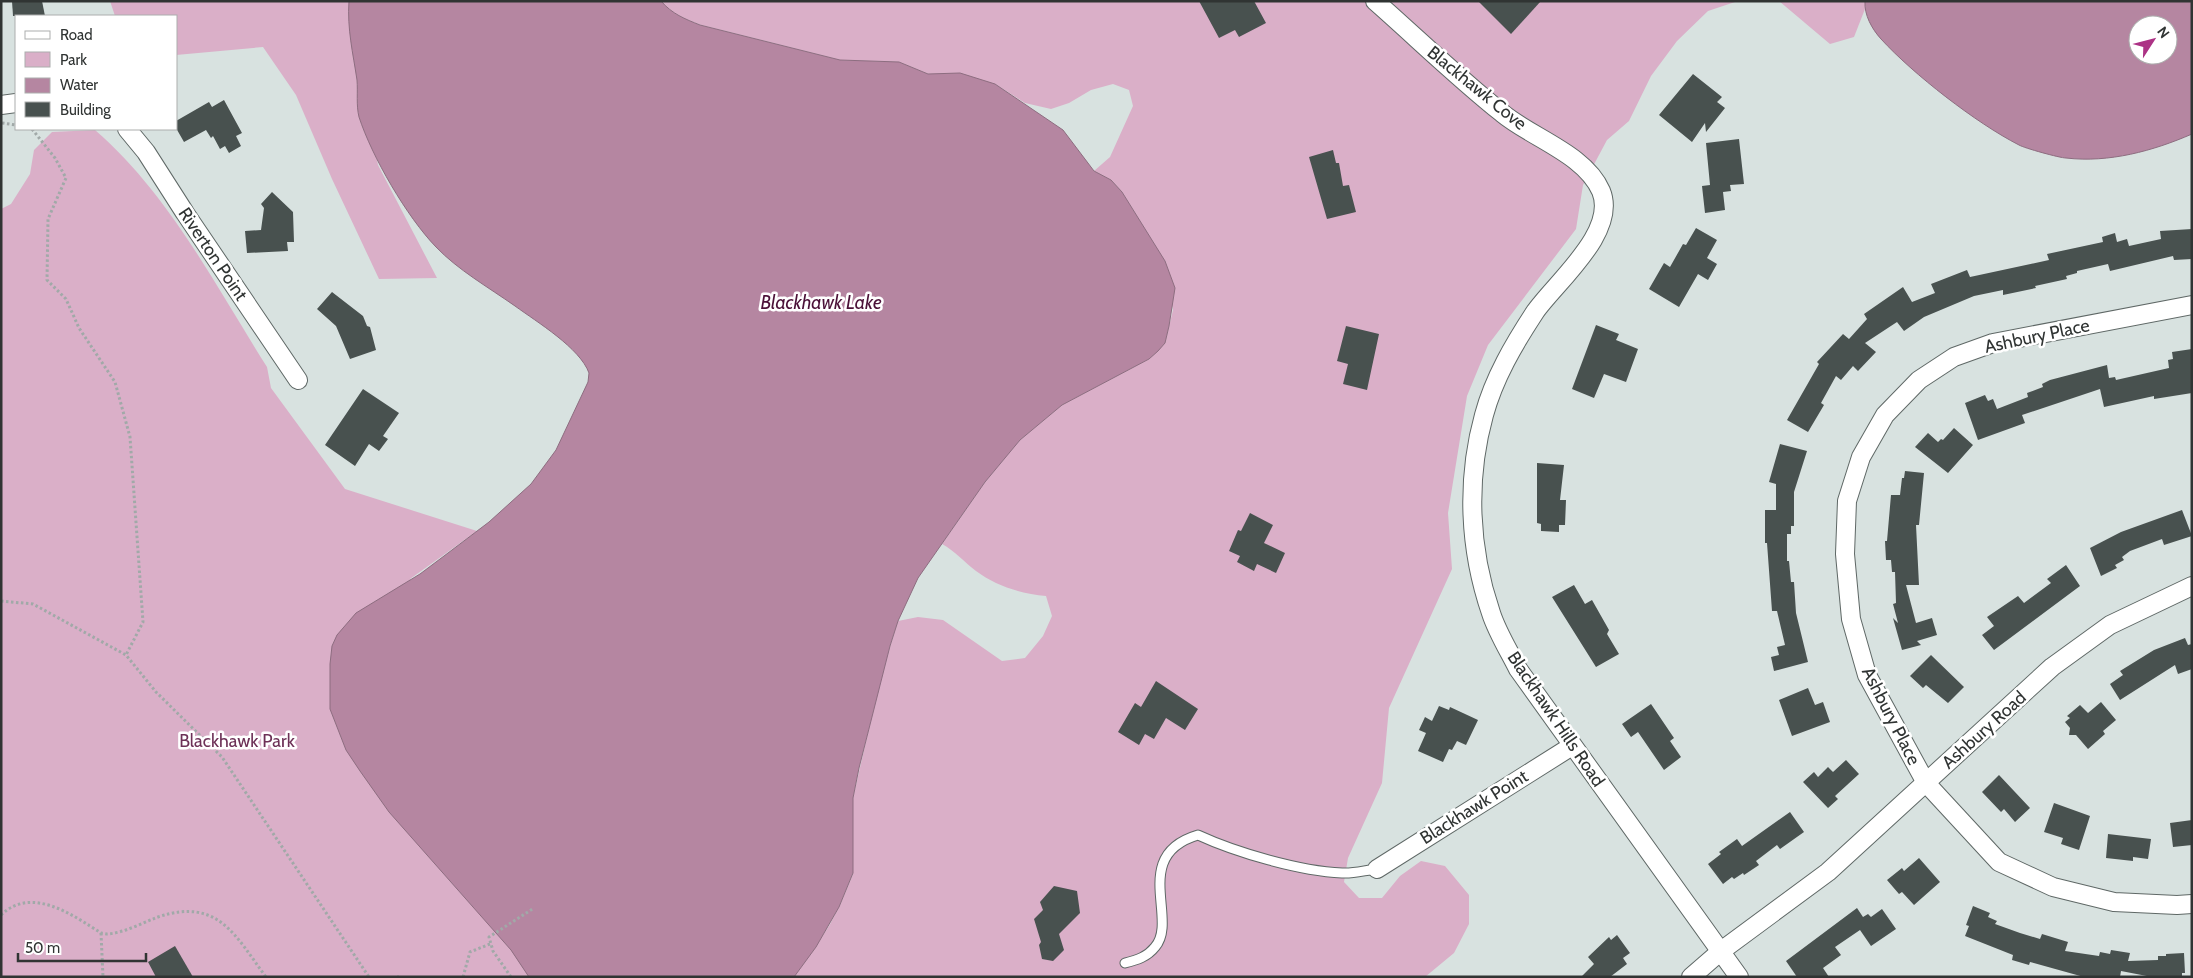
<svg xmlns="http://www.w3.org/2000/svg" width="2193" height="978" viewBox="0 0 2193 978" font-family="Cabin,sans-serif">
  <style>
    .green { fill: #daafc8 }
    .water { fill: #b586a1; stroke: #8d6d80; fill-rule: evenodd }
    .building { fill: #48514f }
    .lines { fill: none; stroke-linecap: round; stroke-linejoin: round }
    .lane-casing { stroke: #5f6866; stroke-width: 11 }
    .street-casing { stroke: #5f6866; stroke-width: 20 }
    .path { stroke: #a1a9a8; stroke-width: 3; stroke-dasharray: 2.5 2.5; stroke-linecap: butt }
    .lane { stroke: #fff; stroke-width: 9 }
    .street { stroke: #fff; stroke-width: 18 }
    .labels { text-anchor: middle; stroke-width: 5; stroke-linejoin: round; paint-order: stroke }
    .street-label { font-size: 18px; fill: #303433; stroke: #fff }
    .park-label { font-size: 18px; fill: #6d3157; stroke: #fff }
    .water-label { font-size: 19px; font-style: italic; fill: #4b1138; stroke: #fff }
  </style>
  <rect width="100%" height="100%" fill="#d8e2e0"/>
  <!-- green -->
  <g class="green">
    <polygon points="110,1 354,1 354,36 378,165 437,278 379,279 332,179 296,95 263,47 176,55 176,16 115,16"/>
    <path d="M 661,1 L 1738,1 L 1708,11 L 1677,41 L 1651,76 L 1629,121 L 1607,140 L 1583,185 L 1576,229 L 1488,345 L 1467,396 L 1448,513 L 1452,569 L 1389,708 L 1382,783 L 1348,858 L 1344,882 L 1359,898 L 1382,898 L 1400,876 L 1421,861 L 1445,866 L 1469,895 L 1469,924 L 1454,953 L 1425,977 L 794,977 L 829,926 L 840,905 L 853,874 L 853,798 L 882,672 L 898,621 L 918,617 L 943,620 L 1002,661 L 1025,658 L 1043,636 L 1052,616 L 1046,596 C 1022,594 996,586 976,571 C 964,562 955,551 942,544 L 985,482 L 1020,440 L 1062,405 L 1149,359 L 1165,343 L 1173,310 L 1163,259 L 1122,192 L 1111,180 L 1094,171 L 1110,157 L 1133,106 L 1129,90 L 1113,84 L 1091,90 L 1069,103 L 1051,109 L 1025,103 L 995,84 L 928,74 L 899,62 L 840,60 L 701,25 C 685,19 672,14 661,1 Z"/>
    <polygon points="1779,1 1865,1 1865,9 1854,37 1830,44"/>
    <path d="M 95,130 C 169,194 215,285 267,367 L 271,388 L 345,489 L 477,531 L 410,579 L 698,977 L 1,977 L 1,209 L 11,204 L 30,174 L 34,150 L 52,132 Z"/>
  </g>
  <!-- water -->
  <g class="water">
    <path d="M 349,1 L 661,1 C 672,14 685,19 700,25 L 840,60 L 899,62 L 928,74 L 960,73 L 995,84 L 1063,130 L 1094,171 L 1111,180 L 1122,192 L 1165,261 L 1175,288 L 1169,326 L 1165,343 L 1158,351 L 1149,359 L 1062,405 L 1020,440 L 985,482 L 918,578 L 898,621 L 890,646 L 859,768 L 853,798 L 853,873 L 839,907 L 816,947 L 794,977 L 529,977 L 511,950 L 389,812 L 360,771 L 346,750 L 330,709 L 330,664 L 332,646 L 337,635 L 356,613 L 420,574 L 448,553 L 489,522 L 531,484 L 556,450 L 588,382 L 589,373 C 580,348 537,322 515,306 C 488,287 458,270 436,247 C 407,217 372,157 359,117 C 356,105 358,92 357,80 C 353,53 347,29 349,1 Z"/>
    <path d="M 1865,1 L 2192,1 L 2192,134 C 2153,151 2109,163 2066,158 C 2060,158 2024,148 2019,145 C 1976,123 1913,74 1881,39 C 1872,29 1864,15 1865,1 ZM 2138,25 L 2168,25 L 2168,55 L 2138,55 Z"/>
  </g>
  <!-- building -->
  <g class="building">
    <polygon points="12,1 42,1 45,16 13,16"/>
    <polygon points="1199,1 1254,1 1266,23 1239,37 1235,30 1219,38"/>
    <polygon points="1478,1 1541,1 1511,34"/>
    <polygon points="1693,74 1722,97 1717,102 1725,108 1706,132 1705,123 1692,142 1659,115"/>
    <polygon points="224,100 242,133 236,136 241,146 229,153 225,146 220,149 213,136 211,138 206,130 184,142 176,128 176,121 209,102 212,107"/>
    <polygon points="1739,139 1744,184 1730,185 1731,191 1723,192 1725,210 1705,213 1702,186 1710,185 1706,143"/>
    <polygon points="1333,150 1336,163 1339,163 1343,186 1349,185 1356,212 1327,219 1309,157"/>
    <polygon points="272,192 293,212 294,242 287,242 288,251 247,253 245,231 261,230 264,208 261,204"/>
    <polygon points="1696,228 1717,240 1707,258 1717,264 1708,280 1698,274 1679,307 1649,289 1664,263 1670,267 1683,244 1686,245"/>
    <polygon points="2192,229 2192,259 2174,260 2173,256 2110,271 2108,264 2077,271 2077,273 2066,276 2067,279 2035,286 2036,288 2003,295 2003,290 1974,296 1924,317 1904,331 1897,322 1865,343 1876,352 1858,371 1853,366 1841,380 1836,376 1821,403 1824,405 1808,432 1787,420 1819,364 1817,362 1843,334 1849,339 1867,319 1864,314 1903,287 1912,302 1935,293 1931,284 1967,270 1970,277 2049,260 2047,254 2103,242 2102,237 2115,233 2117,242 2127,239 2129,246 2161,239 2160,231"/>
    <polygon points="332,292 363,316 367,326 370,327 376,350 350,359 336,326 317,309"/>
    <polygon points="1596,325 1619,334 1616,340 1638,349 1626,382 1604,374 1594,398 1572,389"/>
    <polygon points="1346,326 1379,334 1367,390 1343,384 1348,364 1337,361"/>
    <polygon points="2192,349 2192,393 2154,399 2154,396 2104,407 2100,389 2022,415 2025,423 1978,440 1965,403 1985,395 1988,401 1993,399 1997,409 2028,397 2027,393 2043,387 2042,384 2050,380 2107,365 2109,378 2115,377 2116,380 2169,368 2168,360 2173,359 2172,352"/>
    <polygon points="363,389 399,413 383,436 388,439 379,451 369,444 355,466 325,445"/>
    <polygon points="1954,428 1973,445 1948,473 1915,447 1928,433 1938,442 1941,439 1943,440"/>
    <polygon points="1780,444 1807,451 1794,492 1794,526 1791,526 1791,534 1787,534 1787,561 1789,561 1791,582 1794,582 1796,613 1808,662 1774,671 1771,657 1779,655 1777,647 1785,645 1777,611 1772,611 1767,543 1765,543 1765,510 1776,510 1776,484 1769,482"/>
    <polygon points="1537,463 1564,465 1560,500 1566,500 1565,525 1559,525 1559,532 1541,531 1541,524 1537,523"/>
    <polygon points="1905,471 1924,473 1919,525 1916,525 1919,585 1906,585 1916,623 1932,618 1937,635 1917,641 1921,645 1902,650 1893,618 1898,623 1893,604 1896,603 1895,572 1892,572 1891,560 1886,560 1885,541 1887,541 1891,495 1900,495 1902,478 1904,478"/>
    <polygon points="2182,510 2192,536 2164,545 2162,539 2130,551 2122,557 2124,560 2115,565 2117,568 2101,576 2090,548 2121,532"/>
    <polygon points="1250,513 1273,525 1264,543 1285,553 1276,573 1257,564 1254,571 1237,562 1240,556 1229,551 1238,530 1241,531"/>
    <polygon points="2066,565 2080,586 1994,650 1982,635 1994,626 1987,617 2018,596 2024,603 2051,583 2047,579"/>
    <polygon points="1574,585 1585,604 1592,600 1609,630 1607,634 1619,654 1596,667 1552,597"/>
    <polygon points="2185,638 2188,645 2192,644 2192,669 2178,674 2175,665 2120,700 2110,684 2123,675 2120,671 2154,650"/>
    <polygon points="1931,655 1964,687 1948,703 1926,685 1923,688 1910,676"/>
    <polygon points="1156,681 1198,709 1185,730 1166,718 1154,739 1145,734 1139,745 1118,732 1135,703 1141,707"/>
    <polygon points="1808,688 1815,705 1823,702 1830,722 1792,736 1779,700"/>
    <polygon points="2101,702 2116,720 2103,731 2105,734 2088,749 2076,735 2069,735 2070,728 2065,722 2070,718 2067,716 2080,705 2088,713"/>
    <polygon points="1651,704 1674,738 1670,741 1681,757 1664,770 1638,732 1631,737 1622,724"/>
    <polygon points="1439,706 1449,710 1450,707 1478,720 1466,745 1457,741 1452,750 1449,749 1443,762 1418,751 1426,733 1419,730 1425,717 1432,721"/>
    <polygon points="1846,760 1859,774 1835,796 1838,799 1828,808 1803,782 1814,772 1818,777 1828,767 1833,772"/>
    <polygon points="1999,775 2030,808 2015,822 2004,809 2001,812 1982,792"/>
    <polygon points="2054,803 2090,816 2079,850 2061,844 2063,838 2044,832"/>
    <polygon points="1790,812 1804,832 1780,849 1777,845 1756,861 1759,865 1744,875 1743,873 1734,879 1732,877 1723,884 1708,864 1721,854 1719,852 1737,839 1742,846"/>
    <polygon points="2192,820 2192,845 2173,847 2170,823"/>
    <polygon points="2108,834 2151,839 2148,859 2133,857 2133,861 2106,858"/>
    <polygon points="1919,858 1940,882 1914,905 1902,892 1899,894 1887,880 1902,868 1904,871"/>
    <polygon points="1054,886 1077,891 1080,913 1059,934 1064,950 1053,961 1042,959 1039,945 1041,942 1034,919 1043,910 1040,902"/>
    <polygon points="1973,906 1990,913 1988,917 1997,921 1995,924 2020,933 2040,939 2042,934 2068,942 2065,951 2099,956 2100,952 2110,954 2111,950 2130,953 2128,961 2158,960 2158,956 2166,956 2166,954 2184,953 2185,973 2182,973 2182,977 2152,977 2121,971 2120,977 2084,977 2030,962 2029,965 2012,960 2013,955 1965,936 1969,926 1966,925"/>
    <polygon points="1857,908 1863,917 1868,914 1871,917 1882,909 1896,929 1871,946 1860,930 1835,947 1841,955 1823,968 1829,977 1797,977 1786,961"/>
    <polygon points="1617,935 1630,953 1623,958 1627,964 1610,977 1581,977 1594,964 1588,957 1609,937 1611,940"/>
    <polygon points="175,946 193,977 156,977 148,962"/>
  </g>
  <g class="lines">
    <defs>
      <path id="lane" d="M 1125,963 C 1137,960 1147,957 1155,947 C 1179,920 1130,855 1198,835 C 1237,853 1300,871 1342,873 C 1353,874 1366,870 1377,869"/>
      <g id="street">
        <path d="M 1375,1 C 1417,38 1458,78 1502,113 C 1532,138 1585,154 1601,191 C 1618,232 1556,282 1535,312 C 1514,344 1494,378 1484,415 C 1466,480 1469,549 1491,613 C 1497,632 1509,651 1518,669 L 1739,977"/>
        <polyline points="1,105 16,103"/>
        <polyline points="127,129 146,152 185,213 298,380"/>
        <polyline points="2192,305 1993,343 1954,357 1919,380 1885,415 1861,457 1847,501 1845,554 1851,619 1867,675 1926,783 1999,862 2053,887 2114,902 2177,905 2192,904"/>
        <polyline points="1377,869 1572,746"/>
        <polyline points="1691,977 1721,951 1828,872 2052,667 2110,625 2192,586"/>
      </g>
    </defs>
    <!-- lane casing -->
    <use href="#lane" class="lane-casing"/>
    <!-- street casing -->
    <use href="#street" class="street-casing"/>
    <!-- path -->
    <g class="path">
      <polyline points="2,123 16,125"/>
      <polyline points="32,129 55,158 66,178 48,219 47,280 66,299 79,328 115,382 130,437 143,622 126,655"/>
      <polyline points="1,601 33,604 126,655 156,692 222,757 369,977"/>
      <path d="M 1,915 C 32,885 74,916 101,933 L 107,934 C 124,933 142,923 158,917 C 218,897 235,935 266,977"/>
      <polyline points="101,933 103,977"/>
      <polyline points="397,977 399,977"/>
      <polyline points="463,977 470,952 490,944"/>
      <polyline points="511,977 493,951 489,937 534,908"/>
    </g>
    <!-- lane -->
    <use href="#lane" class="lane"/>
    <!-- street -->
    <use href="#street" class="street"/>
  </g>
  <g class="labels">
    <!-- street labels -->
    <g class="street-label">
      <text transform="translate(1477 88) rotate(39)" y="6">Blackhawk Cove</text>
      <text transform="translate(213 254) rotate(56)" y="6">Riverton Point</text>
      <text transform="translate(2037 336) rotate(-12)" y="6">Ashbury Place</text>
      <text transform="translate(1891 716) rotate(63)" y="6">Ashbury Place</text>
      <text transform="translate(1556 719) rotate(56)" y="6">Blackhawk Hills Road</text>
      <text transform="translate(1984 730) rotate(-42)" y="6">Ashbury Road</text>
      <text transform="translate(1474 807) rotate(-32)" y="6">Blackhawk Point</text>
    </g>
    <!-- park labels -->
    <g class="park-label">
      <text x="237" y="747">Blackhawk Park</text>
    </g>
    <!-- water labels -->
    <g class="water-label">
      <text x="821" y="309">Blackhawk Lake</text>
    </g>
  </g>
  <!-- border -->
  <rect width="2193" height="978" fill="none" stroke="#303433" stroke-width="5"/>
  <!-- legend -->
  <rect x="15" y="15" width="162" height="115" fill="#ffffff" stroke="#acaead"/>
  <rect x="25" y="31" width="25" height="8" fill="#ffffff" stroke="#acaead"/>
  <text x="60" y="40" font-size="15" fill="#303433">Road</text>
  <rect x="25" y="52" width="25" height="15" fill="#daafc8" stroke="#acaead"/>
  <text x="60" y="65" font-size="15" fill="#303433">Park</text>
  <rect x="25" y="78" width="25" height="15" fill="#b586a1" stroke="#acaead"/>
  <text x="60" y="90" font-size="15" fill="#303433">Water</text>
  <rect x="25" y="102" width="25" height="15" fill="#48514f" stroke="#acaead"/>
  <text x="60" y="115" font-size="15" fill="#303433">Building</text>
  <!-- north arrow -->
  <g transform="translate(2153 40) rotate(54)"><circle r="24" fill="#ffffff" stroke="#acaead"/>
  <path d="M0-4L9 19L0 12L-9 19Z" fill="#ac3285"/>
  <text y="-8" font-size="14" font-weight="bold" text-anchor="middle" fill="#303433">N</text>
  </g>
  <!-- scale -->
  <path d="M18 953v8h128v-8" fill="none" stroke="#303433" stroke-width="2.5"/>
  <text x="25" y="953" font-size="15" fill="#303433" stroke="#ffffff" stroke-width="4" paint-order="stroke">50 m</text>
</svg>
